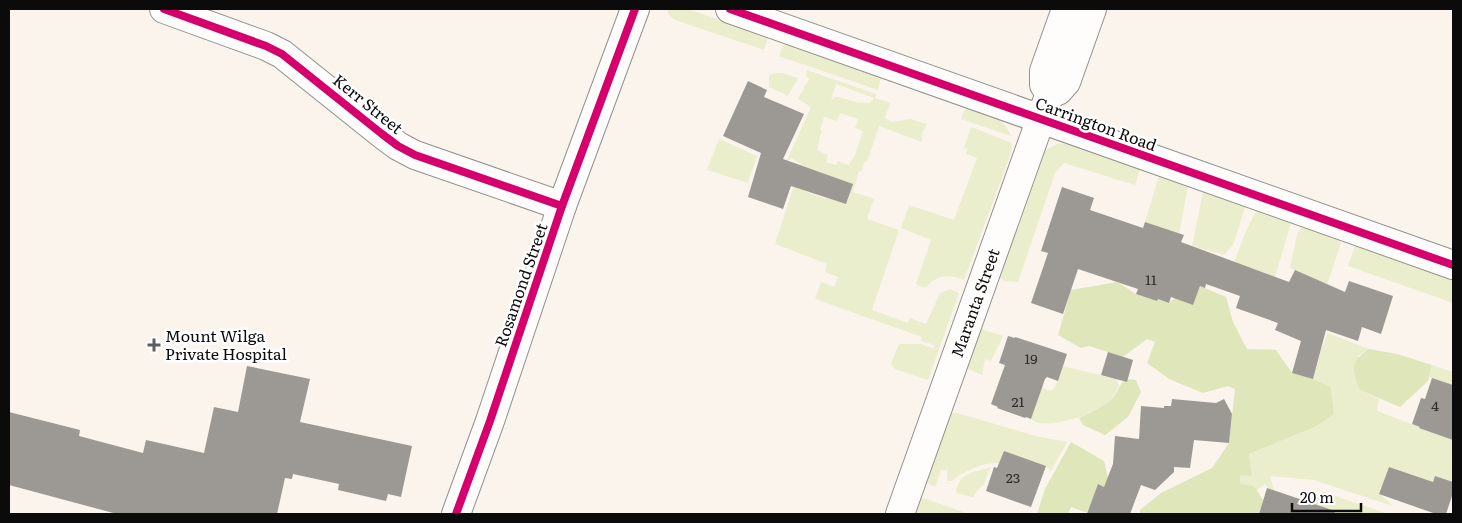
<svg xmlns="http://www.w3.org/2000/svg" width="1462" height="523" viewBox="0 0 1462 523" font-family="Literata,serif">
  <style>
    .green { fill: #ebeecd; fill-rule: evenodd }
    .forest { fill: #dee6ba }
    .building { fill: #9c9894 }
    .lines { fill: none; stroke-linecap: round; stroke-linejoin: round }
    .minor-casing { stroke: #93908d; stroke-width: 30 }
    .minor { stroke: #fefdfc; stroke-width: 28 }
    .cycleway-casing { stroke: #fff; stroke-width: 11 }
    .cycleway { stroke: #d6006c; stroke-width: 8 }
    .poi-dot { fill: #5f5d5a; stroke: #fff; stroke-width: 2 }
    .labels { text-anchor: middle; stroke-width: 5; stroke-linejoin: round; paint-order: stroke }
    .number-label { font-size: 14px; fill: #2f2e2d }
    .street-label { font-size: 16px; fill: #0b0b0b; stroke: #fff }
    .poi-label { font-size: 16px; fill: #0b0b0b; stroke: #fff; text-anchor: start }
  </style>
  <rect width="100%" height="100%" fill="#faf4ed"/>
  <!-- green -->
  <g class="green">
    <polygon points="666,9 688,9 768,37 764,50 675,20 670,16"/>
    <polygon points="784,43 881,77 878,90 779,56"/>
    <path d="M 807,70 L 876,94 L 875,98 L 890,103 L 885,118 L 892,122 L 910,119 L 927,124 L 922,133 L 922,142 L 879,126 L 867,162 L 865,161 L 861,172 L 859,171 L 853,192 L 874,199 L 867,219 L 899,230 L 872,310 L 908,323 L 910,318 L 926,324 L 940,293 L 950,289 L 959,293 L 928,380 L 895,369 L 891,364 L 899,344 L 921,344 L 934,349 L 935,345 L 921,341 L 922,337 L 815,299 L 821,282 L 834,287 L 838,277 L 825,272 L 827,264 L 775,244 L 801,164 L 791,158 L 778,169 L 788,158 L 811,107 L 798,99 L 809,79 L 806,76 ZM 836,84 L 874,98 L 870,103 L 855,102 L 839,97 L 834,97 L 831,101 ZM 840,113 L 858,119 L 855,128 L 863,131 L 855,155 L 849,165 L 838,161 L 836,165 L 826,162 L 828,155 L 817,150 L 822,130 L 820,130 L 824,117 L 837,121 ZM 812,170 L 835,178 L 827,199 L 804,191 Z"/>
    <polygon points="782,73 798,78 788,96 769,87 769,76 770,74"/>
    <path d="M 969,108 C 988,115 1003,116 1011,136 L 961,119 L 964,111 Z"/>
    <path d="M 971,127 L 1012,143 L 1011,153 L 964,280 C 952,275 941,274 930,283 C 928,285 927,288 924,287 C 921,287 919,285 916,284 L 931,240 L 901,228 L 909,205 L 954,220 L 977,158 L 966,154 L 967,149 L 964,148 Z"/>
    <polygon points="719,139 757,156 748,183 707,170"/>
    <polygon points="1067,143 1140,169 1135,185 1064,163 1055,173 1018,282 1005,281 996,275 1042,152 1057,144"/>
    <polygon points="1159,176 1188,186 1179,234 1145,222"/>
    <polygon points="1203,192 1245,207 1233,245 1224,255 1192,246"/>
    <polygon points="1256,211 1291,223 1275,277 1234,262 1246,231"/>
    <polygon points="1302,227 1338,240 1341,243 1327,285 1290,268 1297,234"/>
    <polygon points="1355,246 1453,281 1453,303 1348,266"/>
    <polygon points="979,328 1003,336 991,361 985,359 982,375 968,369 966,366"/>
    <polygon points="1327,333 1369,349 1358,356 1360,390 1379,399 1377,411 1453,440 1453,457 1451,462 1453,463 1453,482 1435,476 1433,482 1389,467 1379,493 1393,506 1314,480 1270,476 1274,491 1268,488 1265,484 1256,491 1240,484 1240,475 1252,476 1249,454 1317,426 1334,414 1331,387 1313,379 1323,344 1324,345"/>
    <polygon points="1432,365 1453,372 1453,385 1429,377"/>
    <path d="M 1063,366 L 1116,379 L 1119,385 C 1116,394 1108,404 1100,409 C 1089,416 1051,426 1038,423 C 1035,422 1033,420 1031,419 L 1036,386 L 1052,391 L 1058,381 Z"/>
    <path d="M 949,413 L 957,413 L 1036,436 L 1067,442 L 1051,471 L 1046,466 L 1004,452 L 999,463 C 983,462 963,471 952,481 L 947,481 L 947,468 L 946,471 L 941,470 L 935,487 L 927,483 L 926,479 Z"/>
    <path d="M 991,467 L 983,486 L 981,486 L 973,497 L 956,493 C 959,472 973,473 991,467 Z"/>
    <polygon points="1323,492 1389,514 1314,514 1317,505 1311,503"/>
    <polygon points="923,498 969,514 913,514 919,499"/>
  </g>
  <!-- forest -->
  <g class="forest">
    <polygon points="1117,282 1136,294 1157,301 1158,299 1169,303 1175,298 1193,305 1200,286 1226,297 1233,322 1247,349 1276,350 1292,373 1313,379 1331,387 1334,414 1317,426 1249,454 1252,476 1240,475 1240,484 1254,486 1263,500 1259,514 1140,514 1140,510 1161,493 1212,468 1229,443 1235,389 1228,386 1203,393 1169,379 1147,363 1155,342 1147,339 1123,357 1089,346 1081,348 1058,335 1071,290"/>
    <path d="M 1369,349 L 1397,354 L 1432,365 L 1428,381 L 1400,407 L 1360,390 C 1352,370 1349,362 1369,349 Z"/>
    <path d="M 1126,379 L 1136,380 L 1141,392 L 1128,417 L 1105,435 L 1083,425 L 1079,418 C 1093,412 1108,406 1117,392 C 1120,386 1121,383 1126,379 Z"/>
    <polygon points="1071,442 1104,461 1108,478 1104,487 1099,485 1088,513 1071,507 1068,514 1037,514 1045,489"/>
  </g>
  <!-- building -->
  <g class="building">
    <polygon points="748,81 767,90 764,97 804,114 783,159 853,184 846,204 791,186 783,209 748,197 761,153 723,136"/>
    <polygon points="1062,187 1094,198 1090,210 1143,228 1145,222 1184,235 1181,242 1289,282 1295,270 1345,292 1349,281 1393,296 1381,334 1362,327 1358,341 1326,330 1313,379 1292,373 1301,341 1275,330 1278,323 1236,308 1240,296 1206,284 1205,288 1200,286 1193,305 1171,297 1169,303 1158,299 1157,301 1136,294 1138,289 1078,269 1063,314 1031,303 1048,253 1041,251"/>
    <polygon points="1008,336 1015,338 1015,337 1067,354 1058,381 1047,377 1045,379 1031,419 1026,417 1025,418 997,408 998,407 991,404 1005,365 999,363"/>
    <polygon points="1108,352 1133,360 1127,382 1101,375"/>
    <polygon points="247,366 310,379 300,422 412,446 401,497 388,494 386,501 338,490 339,484 293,474 292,479 285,478 277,514 117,514 9,485 9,412 80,430 79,436 143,453 146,440 204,453 214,407 238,412"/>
    <polygon points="1432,378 1453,385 1453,440 1419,428 1420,427 1412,424 1421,398 1425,399"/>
    <polygon points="1172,399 1216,403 1224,399 1232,414 1229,443 1194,440 1190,468 1174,467 1174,472 1155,490 1141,485 1130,514 1087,514 1098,484 1104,487 1113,464 1115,436 1139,439 1141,406 1164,408 1164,406 1171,406"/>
    <polygon points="1004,451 1046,466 1031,507 986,491 994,467 997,468"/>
    <polygon points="1389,467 1433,482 1435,476 1453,482 1453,493 1446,514 1436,514 1379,494"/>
    <polygon points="1267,488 1335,511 1334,514 1259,514"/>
  </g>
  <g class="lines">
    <defs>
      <g id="minor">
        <polyline points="164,9 266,46 282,54 382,134 398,146 415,155 562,206"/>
        <polyline points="730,9 1453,265"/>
        <polyline points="1050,93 1058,91 1066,82 1092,9"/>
        <polyline points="1050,93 1044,85 1044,71 1066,9"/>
        <polyline points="456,514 490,421 562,206 635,9"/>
        <path id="s1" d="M 900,514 L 1050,93"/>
      </g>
    </defs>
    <!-- minor casing -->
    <use href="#minor" class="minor-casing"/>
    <!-- minor -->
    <use href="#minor" class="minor"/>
    <defs>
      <g id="cycleway">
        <polyline points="164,9 266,46 282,54 382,134 398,146 415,155 562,206"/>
        <polyline points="730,9 1453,265"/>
        <polyline points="456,514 490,421 562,206 635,9"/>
      </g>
    </defs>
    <!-- cycleway casing -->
    <use href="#cycleway" class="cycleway-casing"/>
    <!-- cycleway -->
    <use href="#cycleway" class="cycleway"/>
  </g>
  <!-- markers -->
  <path class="poi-dot" d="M151.5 337.5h5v5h5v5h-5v5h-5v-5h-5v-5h5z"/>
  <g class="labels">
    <!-- number labels -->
    <g class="number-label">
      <text x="1151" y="285">11</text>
      <text x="1031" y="364">19</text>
      <text x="1018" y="407">21</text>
      <text x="1435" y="411">4</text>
      <text x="1013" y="483">23</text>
    </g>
    <!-- street labels -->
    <g class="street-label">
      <text transform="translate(368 104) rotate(39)" y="6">Kerr Street</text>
      <text transform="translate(1096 124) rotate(20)" y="6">Carrington Road</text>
      <text transform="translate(521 285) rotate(-71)" y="6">Rosamond Street</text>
      <text dy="6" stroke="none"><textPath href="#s1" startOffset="224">Maranta Street</textPath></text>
    </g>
    <!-- poi labels -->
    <g class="poi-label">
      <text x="165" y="342">Mount Wilga<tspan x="165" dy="18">Private Hospital</tspan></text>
    </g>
  </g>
  <!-- border -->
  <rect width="1462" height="523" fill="none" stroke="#0b0b0b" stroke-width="20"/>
  <!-- scale -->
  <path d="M1292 503v8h69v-8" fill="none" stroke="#0b0b0b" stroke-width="2.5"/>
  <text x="1300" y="503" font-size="15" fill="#0b0b0b" stroke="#ffffff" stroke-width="4" paint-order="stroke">20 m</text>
</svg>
